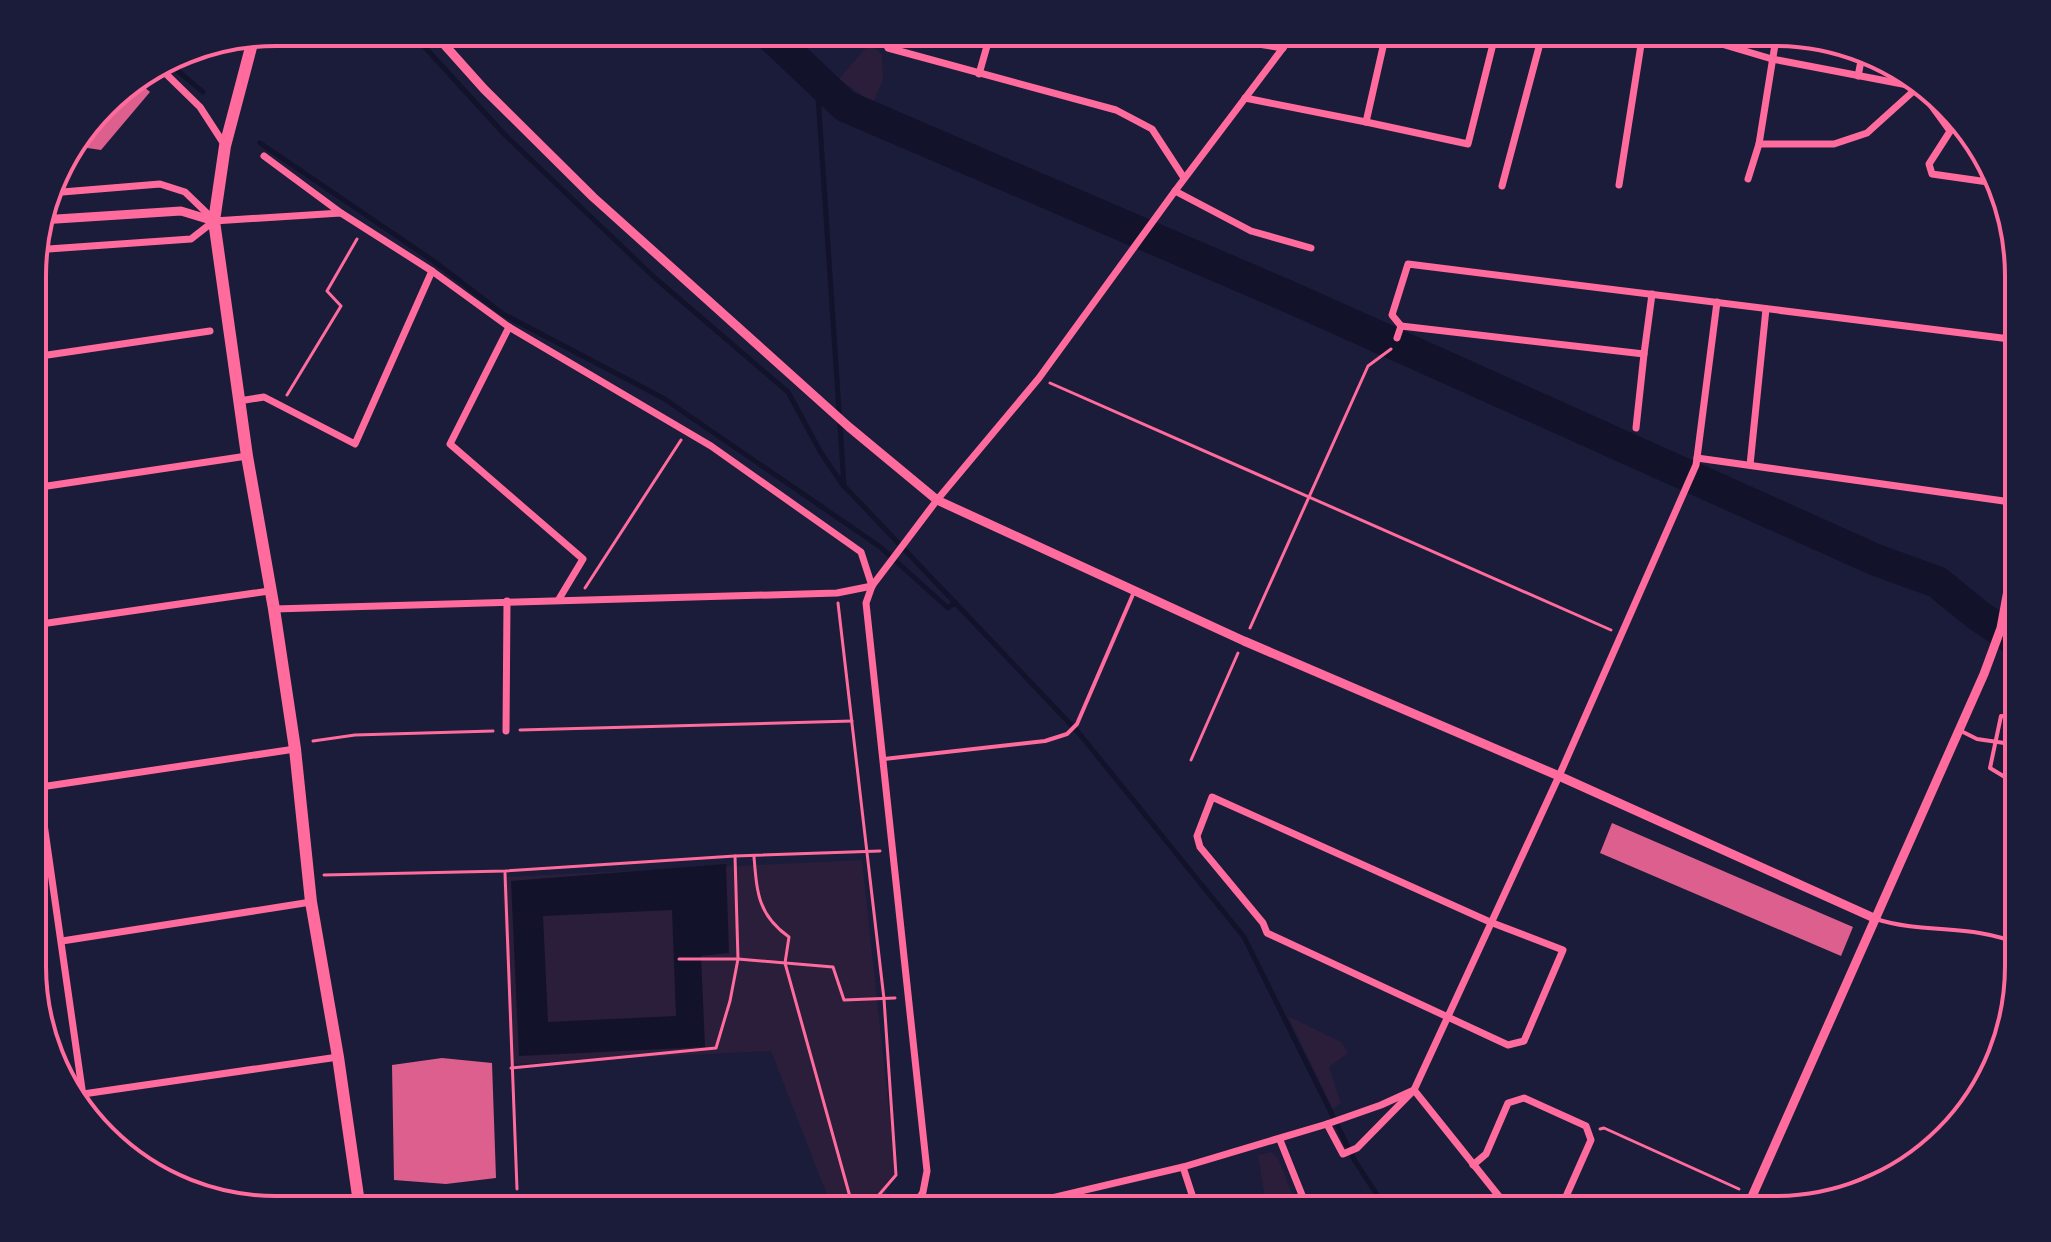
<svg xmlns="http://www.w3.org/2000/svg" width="2051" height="1242" viewBox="0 0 2051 1242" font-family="Overpass,sans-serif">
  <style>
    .green { fill: #2a1e3b }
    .water { fill: #12122b; fill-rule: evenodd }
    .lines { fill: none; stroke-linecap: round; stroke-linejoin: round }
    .stream { stroke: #12122b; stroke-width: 5 }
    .river { stroke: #12122b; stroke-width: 32 }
    .building { fill: #dd5f8e }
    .path { stroke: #ff6b9d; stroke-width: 3 }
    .service { stroke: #ff6b9d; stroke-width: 4 }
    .minor { stroke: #ff6b9d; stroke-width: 7 }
    .tertiary { stroke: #ff6b9d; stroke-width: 9 }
    .primary { stroke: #ff6b9d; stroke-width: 12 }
    .rim { fill: none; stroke: #ff6b9d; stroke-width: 4 }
  </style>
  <rect width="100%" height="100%" fill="#1b1b3a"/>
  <!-- green -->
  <g class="green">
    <polygon points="870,43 882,55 883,80 873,103 839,79"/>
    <polygon points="862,860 896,1175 882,1199 831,1205 771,1051 512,1064 502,877"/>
    <polygon points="1288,1016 1341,1042 1348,1053 1329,1067 1341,1103 1333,1109"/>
    <polygon points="1271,1152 1278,1158 1292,1194 1266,1205 1258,1155"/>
  </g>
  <!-- water -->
  <path class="water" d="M 726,864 L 729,953 L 701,956 L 705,1047 L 519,1056 L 511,881 ZM 672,910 L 676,1016 L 548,1022 L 543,916 Z"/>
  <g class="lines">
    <!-- stream -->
    <g class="stream">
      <polyline points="411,32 505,135 655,278 788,392 821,453 843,485"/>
      <polyline points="166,61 203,92"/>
      <polyline points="817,81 844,486 1078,732 1244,937 1355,1161 1387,1210"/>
      <polyline points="260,143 435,262 503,314 663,398 879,546 948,608 955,602"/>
    </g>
    <!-- river -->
    <polyline class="river" points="767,32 845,106 1292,298 1876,560 1937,582 1979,616 2018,642"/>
  </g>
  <!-- building -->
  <g class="building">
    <polygon points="136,80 150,92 101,150 74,146 115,93"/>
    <polygon points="1612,823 1853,927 1841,956 1600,853"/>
    <polygon points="442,1058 492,1063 496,1178 446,1184 394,1180 392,1065"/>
  </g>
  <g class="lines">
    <!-- path -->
    <g class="path">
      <polyline points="1050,383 1611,630"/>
      <polyline points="287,395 341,306 327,291 357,239"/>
      <polyline points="585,588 681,440"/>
      <polyline points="838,603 884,999 896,1175 866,1210"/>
      <polyline points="1250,628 1368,366 1391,349"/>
      <polyline points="520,730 852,721"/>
      <polyline points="313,741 355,735 493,731"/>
      <polyline points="1191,760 1238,653"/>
      <path d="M 754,857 C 757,893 758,915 789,937 L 785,963 L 852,1204"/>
      <polyline points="505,873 517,1189"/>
      <polyline points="324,875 505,871 735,856 880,851"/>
      <polyline points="679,959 738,959 833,967 844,1000 895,998"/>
      <polyline points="511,1068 716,1048 730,1001 738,959 735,856"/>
      <polyline points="1600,1129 1604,1128 1739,1189"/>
    </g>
    <!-- service -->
    <g class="service">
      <polyline points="2018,717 2001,716 1990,768 2018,785"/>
      <polyline points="1959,730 1977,739 2018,745"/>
      <polyline points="884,759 1045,741 1067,734 1077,724 1134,592"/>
      <path d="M 1876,919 C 1922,934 1975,924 2018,944"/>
    </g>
    <!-- minor -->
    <g class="minor">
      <polyline points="880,32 888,48 1116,110 1152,129 1184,178"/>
      <polyline points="1125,32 1186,40 1233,40 1283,48"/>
      <polyline points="1681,32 1772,59 1918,87 1950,131"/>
      <polyline points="1383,47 1366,122 1468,144 1496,32"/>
      <polyline points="158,66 200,107 224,144"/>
      <polyline points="979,74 991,32"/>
      <polyline points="1858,76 1863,51"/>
      <polyline points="1245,98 1366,122"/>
      <polyline points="1956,122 1929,164 1932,174 1995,183"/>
      <polyline points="1759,144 1834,144 1867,133 1918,87"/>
      <polyline points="264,156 341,213"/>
      <polyline points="1748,179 1759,144 1777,32"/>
      <polyline points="1619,185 1643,32"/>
      <polyline points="1502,186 1543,32"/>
      <polyline points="1175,191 1251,231 1311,248"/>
      <polyline points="50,193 160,184 185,192 213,219"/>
      <polyline points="34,250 191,239 214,221 341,213 432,271 509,327 711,446 861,552 872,586"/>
      <polyline points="1401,326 1644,354 1652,294"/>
      <polyline points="509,327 450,444 583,559 559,599"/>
      <polyline points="1397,338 1401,326 1392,315 1408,264 2018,340"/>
      <polyline points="34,357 210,331"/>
      <polyline points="239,401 264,397 355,444 432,271"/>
      <polyline points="1636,428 1644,354"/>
      <polyline points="1697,458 1717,302"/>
      <polyline points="1750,465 1766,309"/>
      <polyline points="34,488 247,456"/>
      <polyline points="274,609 837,593 872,586"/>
      <polyline points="34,625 269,591"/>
      <polyline points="506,731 507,601"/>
      <polyline points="34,754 85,1110"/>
      <polyline points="34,788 295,749"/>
      <polygon points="1212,797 1490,922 1563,950 1524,1041 1508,1045 1267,933 1263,923 1200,847 1197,836"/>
      <polyline points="62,941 311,902"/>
      <polyline points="83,1094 338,1057"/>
      <polyline points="1327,1124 1381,1105 1414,1090 1510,1210"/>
      <polyline points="1280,1140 1308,1210"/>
      <polyline points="1473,1165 1486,1154 1508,1103 1524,1098 1586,1126 1591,1140 1560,1210"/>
      <polyline points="1183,1167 1197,1210"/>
      <polyline points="1053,1198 1056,1210"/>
      <polyline points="378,1210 518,1201 522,1210"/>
      <polyline points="912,1210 923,1192 927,1171 866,603 872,586 891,561 937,500 1039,378 1175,191 1295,32"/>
      <polyline points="1000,1210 1183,1167 1327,1124 1343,1154 1357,1148 1414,1090 1559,776 1696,465 1697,458 2018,503"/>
    </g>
    <!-- tertiary -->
    <g class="tertiary">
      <polyline points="433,32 484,89 593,197 849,427 937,500 1244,641 1559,776 1874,918"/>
      <polyline points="41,220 181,211 214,221"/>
      <polyline points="1815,1202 1919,1157"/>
      <polyline points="1746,1210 1984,674 2001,628 2018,536"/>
    </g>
    <!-- primary -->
    <polyline class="primary" points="254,36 225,146 214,221 247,456 274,609 295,749 311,902 338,1057 360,1210"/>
  </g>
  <!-- crop -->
  <path d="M0 0H2051V1242H0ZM276 46H1775A230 230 0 0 1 2005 276V966A230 230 0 0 1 1775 1196H276A230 230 0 0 1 46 966V276A230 230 0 0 1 276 46Z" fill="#1b1b3a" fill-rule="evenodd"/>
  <path class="rim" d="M276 46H1775A230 230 0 0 1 2005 276V966A230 230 0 0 1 1775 1196H276A230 230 0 0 1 46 966V276A230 230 0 0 1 276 46Z"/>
</svg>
